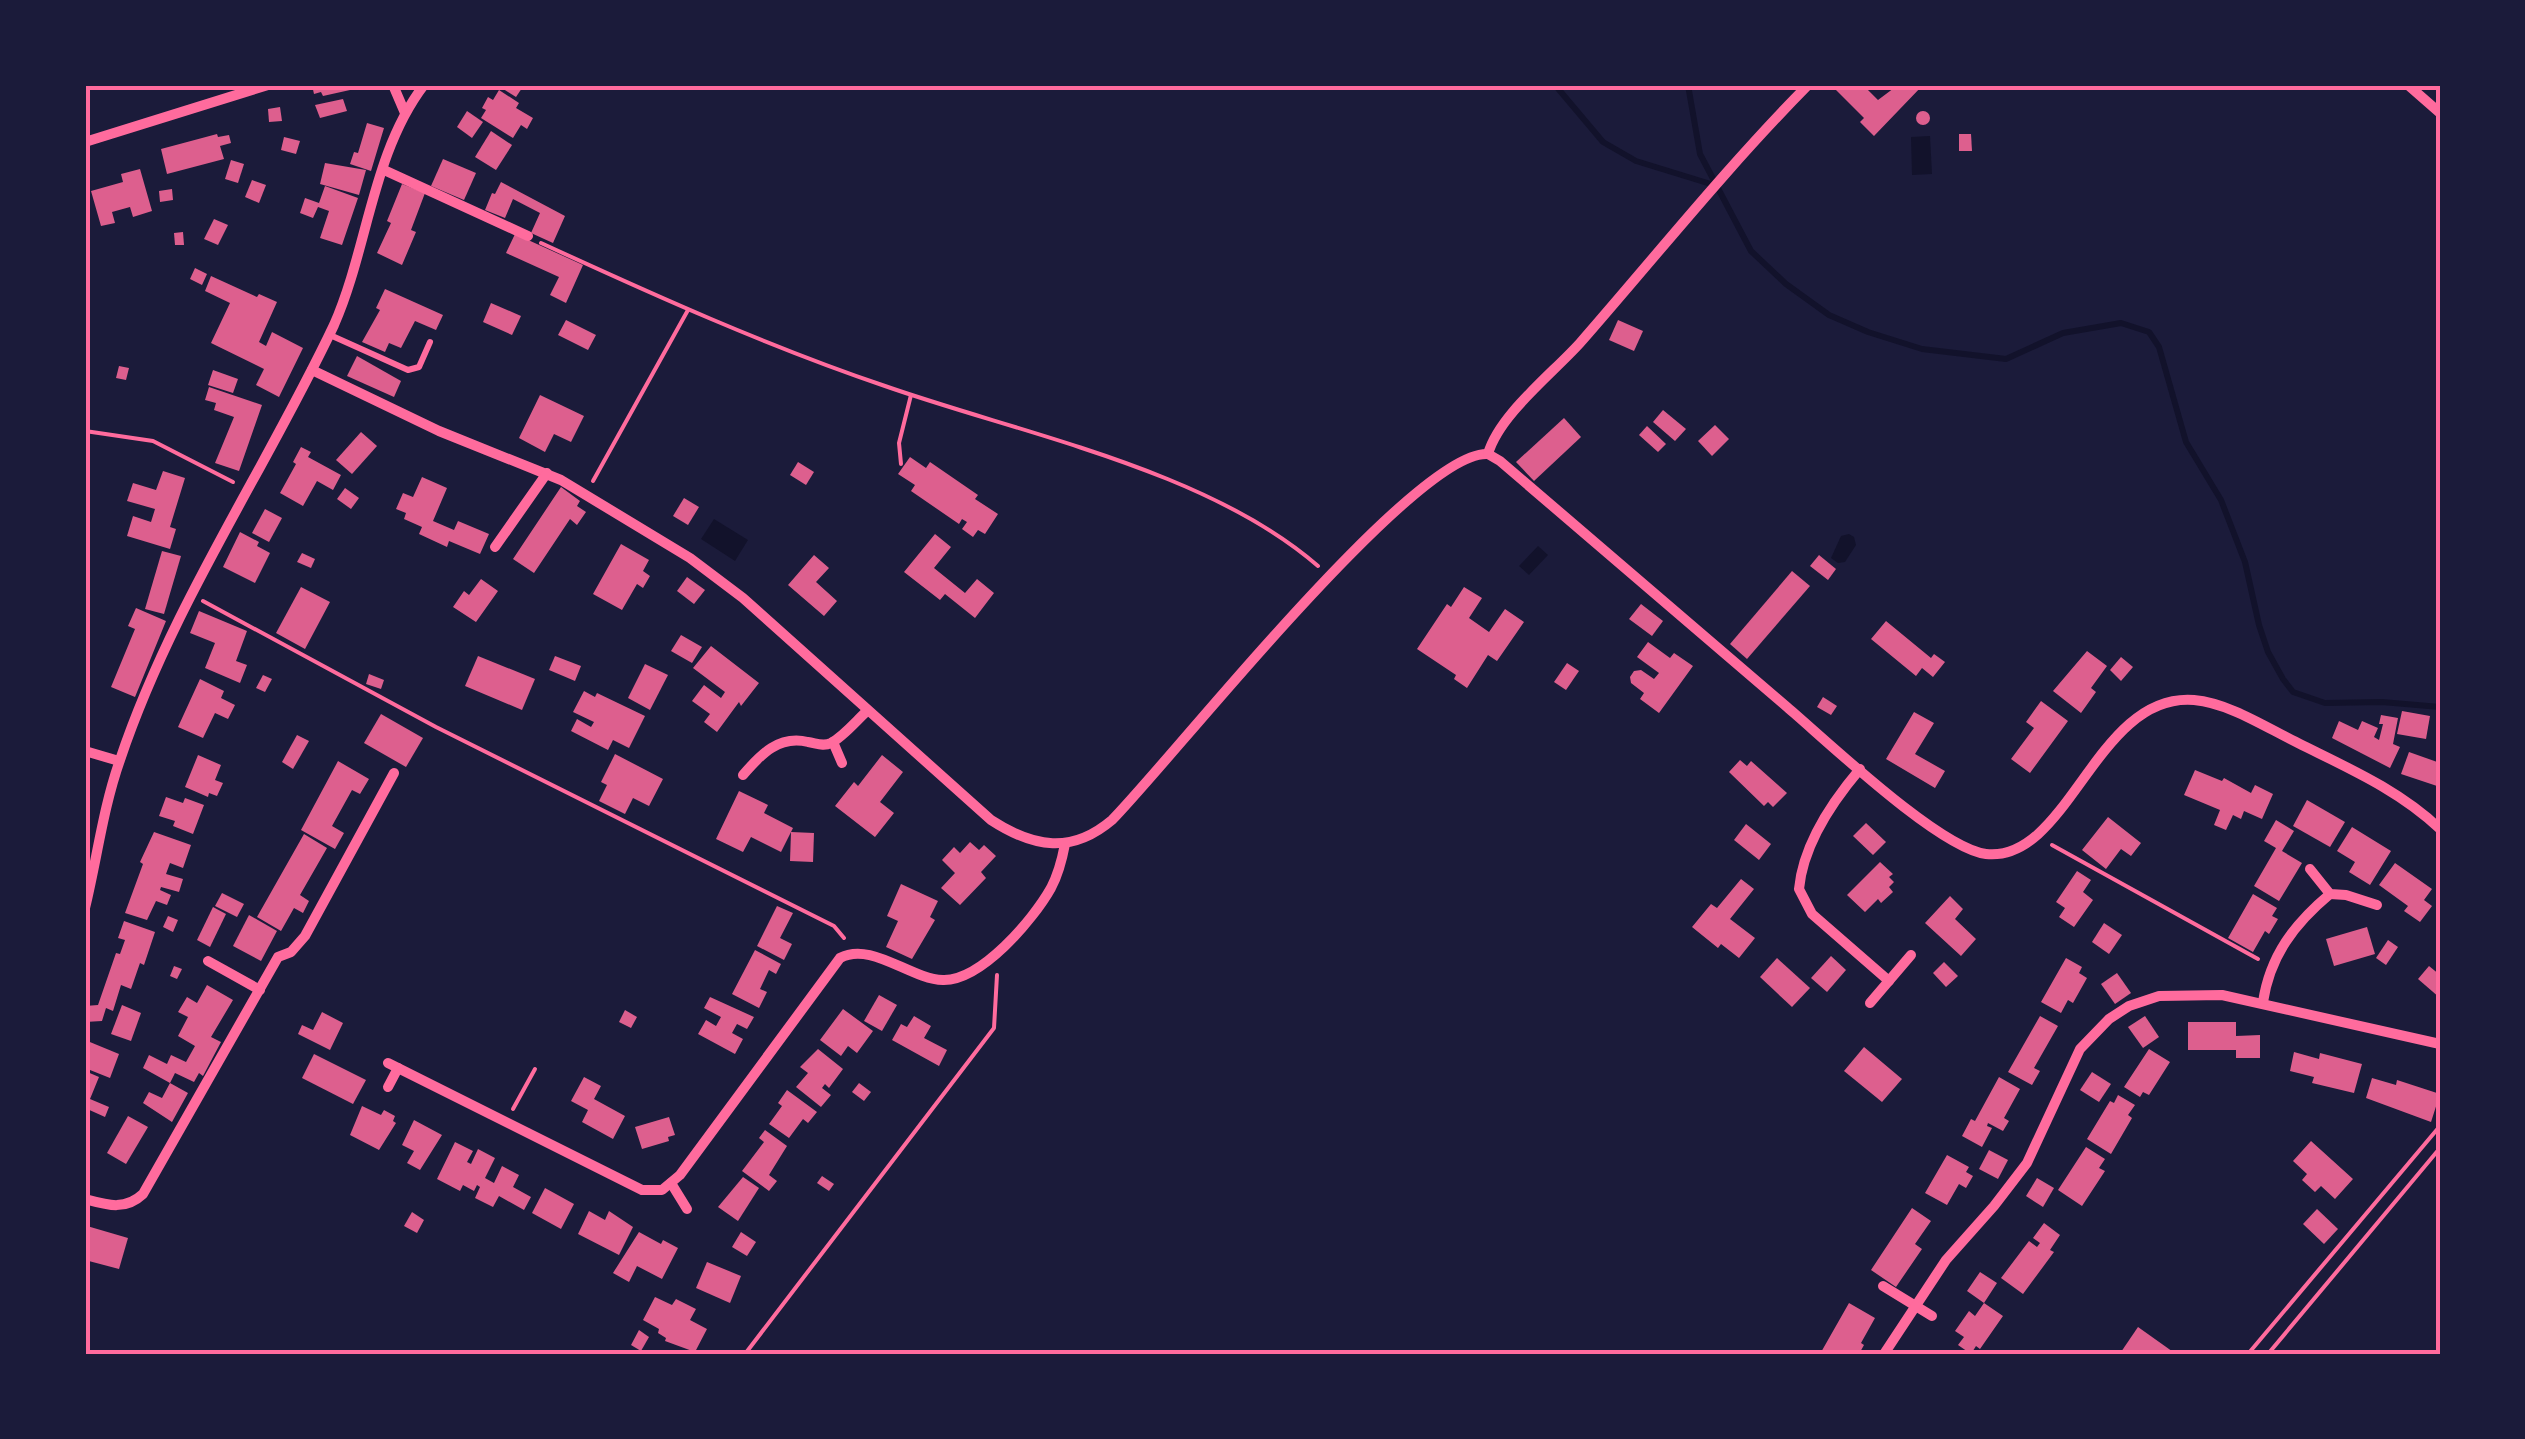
<svg xmlns="http://www.w3.org/2000/svg" width="2525" height="1439" viewBox="0 0 2525 1439" font-family="'Exo 2',sans-serif">
  <style>
    .water { fill: #12122b }
    .lines { fill: none; stroke-linecap: round; stroke-linejoin: round }
    .stream { stroke: #12122b; stroke-width: 6 }
    .building { fill: #dd5f8e }
    .path { stroke: #ff6b9d; stroke-width: 4 }
    .service { stroke: #ff6b9d; stroke-width: 6 }
    .minor { stroke: #ff6b9d; stroke-width: 10 }
    .neatline { fill: none; stroke: #ff6b9d; stroke-width: 4 }
  </style>
  <rect width="100%" height="100%" fill="#1b1b3a"/>
  <!-- water -->
  <g class="water">
    <polygon points="1930,136 1932,174 1912,175 1911,137"/>
    <polygon points="714,519 748,540 735,561 701,539"/>
    <polygon points="1849,534 1854,537 1856,545 1845,562 1838,563 1831,558 1841,536"/>
    <polygon points="1538,546 1548,555 1529,575 1519,566"/>
  </g>
  <g class="lines">
    <!-- stream -->
    <g class="stream">
      <polyline points="1555,85 1603,142 1636,161 1714,185"/>
      <polyline points="1688,85 1700,154 1751,251 1786,284 1829,315 1868,332 1922,349 2006,359 2063,333 2121,323 2149,332 2159,347 2186,442 2221,500 2245,562 2259,625 2268,652 2283,679 2293,692 2325,703 2382,702 2440,707"/>
    </g>
  </g>
  <!-- building -->
  <g class="building">
    <polygon points="312,85 349,85 350,90 323,96 321,92 314,94"/>
    <polygon points="497,85 524,85 516,97"/>
    <polygon points="1831,85 1863,85 1878,100 1898,85 1923,85 1874,136 1860,122 1864,118"/>
    <polygon points="499,90 519,103 516,108 533,118 527,129 521,125 513,138 481,118 486,110 482,108 488,97 493,100"/>
    <polygon points="343,99 347,111 320,118 315,105"/>
    <polygon points="280,107 282,121 269,122 268,109"/>
    <circle cx="1923" cy="118" r="7"/>
    <polygon points="467,111 483,122 472,138 457,127"/>
    <polygon points="367,123 384,128 371,171 350,164 354,152 358,153"/>
    <polygon points="491,131 512,145 496,170 475,157"/>
    <polygon points="217,134 218,137 229,135 231,143 220,146 224,159 167,174 161,149"/>
    <polygon points="1959,134 1971,134 1972,151 1959,151"/>
    <polygon points="284,137 300,141 296,154 281,150"/>
    <polygon points="443,159 476,173 464,200 431,186"/>
    <polygon points="231,160 244,164 238,183 225,179"/>
    <polygon points="325,163 366,170 359,195 320,184"/>
    <polygon points="140,169 152,211 133,217 130,207 112,212 115,223 101,226 91,191 123,182 121,174"/>
    <polygon points="252,180 266,185 259,203 245,197"/>
    <polygon points="501,182 565,216 553,243 531,233 540,213 513,199 505,218 485,210 492,193 495,194"/>
    <polygon points="402,184 425,193 411,230 416,232 402,265 377,253 391,223 387,221"/>
    <polygon points="325,186 358,198 342,245 320,238 329,211 318,207 313,218 300,213 305,198 319,203"/>
    <polygon points="172,189 173,200 160,202 159,191"/>
    <polygon points="214,219 228,225 218,245 204,239"/>
    <polygon points="183,232 184,245 175,245 174,233"/>
    <polygon points="515,234 583,265 566,303 550,295 559,277 506,253"/>
    <polygon points="195,268 207,274 202,285 190,279"/>
    <polygon points="211,276 257,297 259,294 277,302 259,342 266,346 272,332 303,348 279,397 256,385 264,369 211,343 230,303 205,291"/>
    <polygon points="385,289 443,315 436,330 415,321 401,348 389,343 385,352 362,342 380,310 376,308"/>
    <polygon points="491,303 521,316 512,335 483,322"/>
    <polygon points="566,320 596,335 588,350 558,335"/>
    <polygon points="1618,320 1643,331 1634,351 1609,340"/>
    <polygon points="357,356 401,381 394,397 347,376"/>
    <polygon points="119,366 129,368 126,380 116,378"/>
    <polygon points="213,370 238,379 233,393 208,385"/>
    <polygon points="209,387 262,405 239,471 215,463 234,417 214,410 216,403 205,400"/>
    <polygon points="540,395 584,416 571,442 554,434 545,452 519,438"/>
    <polygon points="1663,410 1686,429 1675,441 1653,422"/>
    <polygon points="1564,418 1581,437 1534,481 1516,462"/>
    <polygon points="1715,425 1729,439 1712,456 1698,441"/>
    <polygon points="1647,426 1666,444 1658,452 1639,435"/>
    <polygon points="361,432 377,446 352,474 336,460"/>
    <polygon points="301,447 311,452 308,457 341,475 333,490 317,481 303,506 280,493 296,464 293,462"/>
    <polygon points="910,457 926,468 930,462 978,495 975,499 998,514 985,534 978,530 973,537 962,529 967,522 962,519 959,524 911,491 915,485 898,474"/>
    <polygon points="798,462 814,472 806,485 790,475"/>
    <polygon points="163,471 185,478 170,527 176,529 170,549 127,536 133,516 151,522 155,509 127,501 133,483 156,490"/>
    <polygon points="422,477 447,488 433,521 454,530 458,521 489,534 480,554 449,541 447,547 419,534 422,527 404,519 406,513 396,509 403,493 413,497"/>
    <polygon points="561,487 580,501 577,506 586,512 577,525 570,519 534,573 513,559"/>
    <polygon points="345,488 359,498 351,509 337,499"/>
    <polygon points="684,498 699,507 688,525 673,516"/>
    <polygon points="265,509 282,518 269,542 252,533"/>
    <polygon points="240,532 259,542 257,546 270,553 255,583 223,567"/>
    <polygon points="935,534 951,547 934,568 965,593 977,579 994,593 975,618 945,594 940,600 904,572"/>
    <polygon points="621,544 649,560 643,571 650,576 643,588 637,584 622,610 593,594"/>
    <polygon points="162,551 181,556 164,614 145,609"/>
    <polygon points="302,553 315,559 311,568 297,562"/>
    <polygon points="814,555 829,568 816,582 837,601 824,616 788,585"/>
    <polygon points="1819,555 1836,569 1828,580 1810,566"/>
    <polygon points="1792,571 1810,586 1747,659 1730,644"/>
    <polygon points="687,577 705,590 694,604 677,591"/>
    <polygon points="481,579 498,591 476,622 453,607 464,591 469,595"/>
    <polygon points="301,587 330,602 305,649 276,633"/>
    <polygon points="1464,587 1482,598 1469,618 1489,632 1505,609 1524,622 1497,661 1488,655 1467,688 1454,679 1456,675 1417,649 1447,604 1451,607"/>
    <polygon points="1641,604 1663,621 1652,636 1629,619"/>
    <polygon points="136,608 166,621 135,697 111,687 135,629 128,626"/>
    <polygon points="199,611 247,631 236,661 247,665 240,683 205,668 215,643 190,633"/>
    <polygon points="1886,621 1931,658 1934,654 1945,662 1933,677 1922,668 1916,676 1871,639"/>
    <polygon points="681,635 702,647 692,663 671,651"/>
    <polygon points="1648,642 1670,658 1674,653 1693,666 1659,713 1640,699 1644,693 1631,683 1630,677 1634,671 1641,670 1654,679 1659,673 1637,657"/>
    <polygon points="711,646 759,683 741,706 739,702 717,732 704,722 710,714 692,701 704,685 721,698 725,692 693,668"/>
    <polygon points="2087,651 2107,666 2091,688 2096,692 2081,713 2053,691"/>
    <polygon points="478,656 535,679 522,710 465,686"/>
    <polygon points="555,656 581,666 575,681 549,670"/>
    <polygon points="2121,657 2133,667 2121,681 2110,670"/>
    <polygon points="1567,663 1579,671 1566,690 1554,682"/>
    <polygon points="645,664 668,675 650,710 628,698"/>
    <polygon points="369,674 384,680 381,689 366,684"/>
    <polygon points="263,675 272,679 265,692 256,688"/>
    <polygon points="200,679 224,691 221,698 235,705 228,719 215,713 203,738 178,727"/>
    <polygon points="584,691 595,697 597,693 645,716 629,748 613,740 608,750 571,731 577,719 591,727 594,722 573,712"/>
    <polygon points="1823,697 1837,706 1831,715 1817,707"/>
    <polygon points="2041,701 2068,721 2030,773 2011,759 2034,728 2026,722"/>
    <polygon points="2402,711 2430,716 2426,739 2397,734"/>
    <polygon points="1914,712 1934,723 1915,754 1945,771 1935,788 1886,759"/>
    <polygon points="381,714 423,738 406,767 364,743"/>
    <polygon points="2381,715 2398,718 2393,744 2400,747 2390,768 2332,738 2339,721 2358,730 2362,721 2378,728 2374,737 2379,740 2383,724 2379,724"/>
    <polygon points="297,735 309,741 293,769 282,762"/>
    <polygon points="2409,752 2440,763 2440,787 2401,774"/>
    <polygon points="615,754 663,779 649,806 633,798 625,814 599,801 607,785 601,782"/>
    <polygon points="198,755 221,765 215,780 223,783 217,796 209,793 208,797 185,787"/>
    <polygon points="882,755 903,772 880,802 894,813 875,837 835,806 854,782 858,786"/>
    <polygon points="1740,760 1747,766 1751,761 1787,793 1773,807 1768,802 1764,806 1729,772"/>
    <polygon points="338,761 369,779 360,794 352,790 332,826 344,833 335,849 301,830"/>
    <polygon points="2195,770 2222,781 2224,778 2251,793 2255,785 2273,794 2262,819 2244,811 2241,819 2233,815 2226,830 2214,825 2220,810 2184,795"/>
    <polygon points="739,791 768,805 764,813 793,828 781,852 751,837 743,852 716,839"/>
    <polygon points="166,797 183,803 185,798 204,805 193,834 173,826 175,821 159,816"/>
    <polygon points="2307,800 2345,822 2330,847 2293,826"/>
    <polygon points="2108,817 2141,843 2131,856 2121,849 2106,869 2082,850"/>
    <polygon points="2276,820 2294,831 2282,851 2302,863 2279,901 2254,886 2276,848 2264,841"/>
    <polygon points="1866,823 1886,842 1873,855 1853,836"/>
    <polygon points="1746,824 1771,844 1759,860 1734,840"/>
    <polygon points="2352,827 2391,851 2370,885 2349,872 2355,862 2337,851"/>
    <polygon points="154,832 191,845 183,868 170,863 166,874 183,879 179,892 161,887 160,890 171,895 167,905 156,901 147,920 125,913 143,864 140,862"/>
    <polygon points="791,832 814,833 813,862 790,861"/>
    <polygon points="304,834 327,848 300,895 309,901 303,913 294,908 281,931 257,917"/>
    <polygon points="970,842 979,850 984,845 996,856 981,872 986,878 960,905 941,888 955,873 942,860 954,847 960,853"/>
    <polygon points="1880,862 1893,874 1889,877 1894,882 1889,887 1893,892 1881,903 1878,899 1865,912 1847,895"/>
    <polygon points="2395,863 2432,889 2424,900 2432,906 2420,922 2404,911 2408,906 2379,885"/>
    <polygon points="2077,871 2091,880 2083,892 2093,900 2074,927 2059,917 2065,908 2056,902"/>
    <polygon points="1741,879 1754,889 1730,919 1755,938 1739,958 1721,944 1718,948 1692,927 1711,904 1717,908"/>
    <polygon points="901,884 938,901 930,917 935,920 912,959 886,947 898,921 887,916"/>
    <polygon points="222,893 244,904 237,917 215,906"/>
    <polygon points="2253,894 2277,908 2272,916 2278,919 2269,934 2265,931 2253,952 2228,938"/>
    <polygon points="1950,896 1963,909 1955,919 1976,939 1961,956 1925,923"/>
    <polygon points="777,906 793,913 780,938 792,944 784,960 757,946"/>
    <polygon points="213,907 226,914 210,947 197,940"/>
    <polygon points="249,915 277,931 261,961 233,946"/>
    <polygon points="168,916 178,920 173,932 163,927"/>
    <polygon points="124,921 155,932 144,965 140,963 131,989 121,985 113,1011 106,1008 102,1021 85,1022 85,1006 98,1005 116,953 120,954 125,940 118,938"/>
    <polygon points="2104,923 2122,935 2109,954 2092,942"/>
    <polygon points="2367,927 2375,954 2334,966 2326,939"/>
    <polygon points="2388,940 2398,947 2386,965 2376,958"/>
    <polygon points="755,950 781,964 776,974 769,970 760,989 767,992 759,1008 732,994"/>
    <polygon points="1831,956 1846,970 1827,992 1811,978"/>
    <polygon points="1777,958 1810,988 1792,1007 1760,977"/>
    <polygon points="2066,958 2082,967 2079,973 2087,978 2073,1003 2068,1000 2061,1013 2041,1002"/>
    <polygon points="1944,962 1958,976 1946,987 1933,973"/>
    <polygon points="174,966 182,969 177,979 170,976"/>
    <polygon points="2429,966 2440,975 2440,998 2418,979"/>
    <polygon points="2117,973 2131,993 2115,1004 2101,984"/>
    <polygon points="207,985 233,1000 211,1037 221,1042 203,1076 199,1073 194,1082 175,1073 170,1083 143,1068 149,1055 167,1064 171,1055 186,1062 195,1046 178,1036 188,1017 178,1012 187,997 197,1003"/>
    <polygon points="879,995 897,1005 882,1031 864,1021"/>
    <polygon points="710,997 754,1017 747,1029 737,1024 732,1033 743,1039 735,1054 698,1034 706,1020 716,1026 721,1017 704,1008"/>
    <polygon points="122,1005 141,1013 131,1041 111,1034"/>
    <polygon points="843,1009 873,1031 857,1053 848,1046 841,1056 820,1040"/>
    <polygon points="625,1010 637,1017 631,1028 619,1022"/>
    <polygon points="322,1012 343,1023 330,1050 298,1034 302,1025 313,1030"/>
    <polygon points="914,1016 931,1026 924,1038 947,1050 939,1066 892,1040 901,1024 907,1027"/>
    <polygon points="2040,1016 2058,1026 2034,1068 2040,1071 2032,1085 2008,1072"/>
    <polygon points="2145,1016 2159,1037 2143,1048 2128,1027"/>
    <polygon points="2188,1022 2236,1022 2236,1036 2260,1035 2260,1058 2236,1058 2236,1050 2188,1050"/>
    <polygon points="85,1040 119,1054 110,1078 85,1068"/>
    <polygon points="1864,1047 1902,1079 1882,1102 1844,1071"/>
    <polygon points="818,1049 843,1069 829,1088 825,1084 822,1088 831,1095 821,1107 796,1087 808,1073 800,1067"/>
    <polygon points="2149,1049 2170,1062 2149,1095 2143,1092 2140,1097 2124,1087"/>
    <polygon points="2294,1052 2319,1059 2320,1053 2362,1064 2354,1093 2312,1083 2314,1077 2290,1071"/>
    <polygon points="314,1054 366,1080 353,1104 302,1078"/>
    <polygon points="85,1071 99,1077 90,1099 109,1107 105,1117 85,1108"/>
    <polygon points="2092,1072 2111,1084 2099,1102 2080,1090"/>
    <polygon points="584,1077 601,1086 594,1099 625,1116 613,1139 582,1122 588,1110 571,1101"/>
    <polygon points="1999,1077 2020,1089 2004,1118 2009,1121 2003,1131 1988,1123 1987,1126 1992,1128 1982,1147 1962,1136 1971,1119 1975,1121"/>
    <polygon points="2372,1078 2396,1085 2397,1080 2440,1094 2431,1122 2366,1098"/>
    <polygon points="170,1083 188,1093 172,1122 143,1103 149,1092 162,1098"/>
    <polygon points="859,1083 871,1092 864,1101 852,1092"/>
    <polygon points="787,1090 817,1112 808,1123 803,1119 789,1138 769,1124 782,1106 778,1103"/>
    <polygon points="2118,1095 2135,1105 2128,1115 2132,1118 2111,1154 2087,1139 2110,1101 2114,1103"/>
    <polygon points="362,1106 381,1115 384,1110 395,1116 393,1121 396,1123 379,1150 350,1135"/>
    <polygon points="128,1116 148,1127 126,1164 107,1153"/>
    <polygon points="669,1117 675,1135 668,1137 669,1141 642,1149 635,1127"/>
    <polygon points="414,1120 442,1135 420,1170 407,1163 414,1151 402,1145"/>
    <polygon points="765,1130 787,1146 769,1175 777,1181 769,1191 742,1171 764,1142 759,1138"/>
    <polygon points="2311,1141 2353,1179 2335,1199 2321,1186 2315,1192 2302,1180 2307,1174 2293,1161"/>
    <polygon points="455,1142 473,1151 467,1162 471,1164 478,1149 495,1158 485,1178 494,1183 502,1166 519,1175 513,1187 531,1197 524,1210 499,1196 493,1207 475,1198 480,1187 477,1185 474,1191 463,1185 460,1191 437,1179"/>
    <polygon points="2086,1147 2105,1159 2099,1168 2105,1171 2082,1206 2058,1190"/>
    <polygon points="1989,1150 2008,1160 1998,1179 1979,1169"/>
    <polygon points="1947,1155 1969,1167 1966,1172 1973,1176 1966,1188 1959,1184 1947,1205 1925,1193"/>
    <polygon points="822,1176 834,1184 829,1191 817,1183"/>
    <polygon points="743,1177 759,1188 738,1221 718,1207"/>
    <polygon points="2037,1178 2054,1188 2043,1207 2026,1196"/>
    <polygon points="545,1188 574,1204 561,1229 532,1213"/>
    <polygon points="1912,1208 1931,1221 1915,1244 1922,1249 1896,1287 1871,1270"/>
    <polygon points="2317,1209 2338,1229 2324,1244 2303,1224"/>
    <polygon points="589,1211 605,1220 609,1211 633,1227 619,1255 578,1234"/>
    <polygon points="412,1212 424,1220 417,1233 404,1226"/>
    <polygon points="2044,1223 2060,1235 2050,1250 2054,1252 2023,1294 2001,1278 2029,1241 2037,1247 2040,1243 2033,1238"/>
    <polygon points="87,1226 128,1238 119,1269 85,1260"/>
    <polygon points="639,1232 661,1244 663,1240 678,1248 662,1279 637,1266 629,1282 613,1273"/>
    <polygon points="741,1232 756,1242 747,1256 732,1247"/>
    <polygon points="707,1262 741,1276 730,1303 696,1288"/>
    <polygon points="1980,1272 1997,1283 1984,1303 2003,1316 1980,1349 1976,1346 1971,1354 1958,1345 1964,1337 1955,1331 1969,1311 1975,1316 1984,1303 1967,1291"/>
    <polygon points="655,1297 672,1305 676,1299 696,1309 690,1320 707,1329 695,1352 665,1341 666,1338 658,1333 659,1329 643,1320"/>
    <polygon points="1849,1303 1875,1318 1861,1343 1864,1345 1859,1354 1820,1354"/>
    <polygon points="2138,1327 2176,1354 2121,1352"/>
    <polygon points="639,1330 649,1337 641,1351 631,1345"/>
  </g>
  <g class="lines">
    <!-- path -->
    <g class="path">
      <path d="M 541,243 C 654,295 767,346 885,386 C 1022,434 1208,470 1318,566"/>
      <polyline points="85,431 153,441 233,482"/>
      <polyline points="901,464 899,443 911,395"/>
      <polyline points="593,481 688,310"/>
      <polyline points="203,601 436,727 834,926 844,938"/>
      <polyline points="2052,845 2258,959"/>
      <polyline points="513,1109 535,1069"/>
      <polyline points="745,1354 994,1028 997,975"/>
      <polyline points="2248,1354 2440,1126"/>
      <polyline points="2268,1354 2440,1148"/>
    </g>
    <!-- service -->
    <polyline class="service" points="330,335 408,370 419,367 430,342"/>
    <!-- minor -->
    <g class="minor">
      <polyline points="393,85 405,113"/>
      <polyline points="2408,85 2440,113"/>
      <polyline points="85,142 268,85"/>
      <polyline points="384,170 528,236"/>
      <path d="M 312,370 L 439,431 L 561,480 L 690,558 L 743,598 L 991,820 C 1034,848 1072,854 1112,820 C 1173,758 1416,449 1488,454"/>
      <path d="M 1488,454 L 1500,461 C 1595,543 1691,625 1787,707 C 1827,741 1939,848 1986,854 C 2069,863 2096,692 2194,700 C 2229,703 2267,728 2298,743 C 2348,768 2399,790 2440,829"/>
      <path d="M 1488,454 C 1499,415 1552,374 1580,343 C 1656,256 1727,167 1808,85"/>
      <polyline points="495,547 547,473"/>
      <polyline points="833,742 842,763"/>
      <polyline points="85,751 119,761"/>
      <path d="M 1860,769 C 1832,802 1803,845 1799,889 L 1812,914 L 1889,981"/>
      <path d="M 743,775 C 761,754 779,735 808,742 C 816,743 823,747 831,743 C 844,736 856,721 867,711"/>
      <polyline points="2310,869 2330,894 2346,895 2377,905"/>
      <path d="M 85,908 C 97,859 103,808 120,760 C 172,605 265,471 334,325 C 368,248 372,153 424,85"/>
      <polyline points="208,961 260,990"/>
      <path d="M 2263,1002 C 2270,956 2294,924 2330,894"/>
      <polyline points="1870,1003 1911,955"/>
      <path d="M 388,1063 L 642,1190 L 662,1190 L 680,1175 L 840,958 C 871,941 910,979 943,980 C 981,981 1033,920 1051,888 C 1059,873 1062,860 1065,844"/>
      <polyline points="388,1087 398,1068"/>
      <polyline points="671,1183 687,1209"/>
      <path d="M 85,1199 C 107,1205 125,1211 143,1194 L 278,957 L 291,952 L 305,936 L 394,773"/>
      <polyline points="1883,1286 1932,1316"/>
      <polyline points="1884,1354 1946,1260 1994,1206 2027,1163 2080,1049 2109,1019 2129,1006 2159,996 2222,995 2440,1044"/>
    </g>
  </g>
  <!-- border -->
  <rect width="2525" height="1439" fill="none" stroke="#1b1b3a" stroke-width="175"/>
  <rect x="88" y="88" width="2350" height="1264" class="neatline"/>
</svg>
